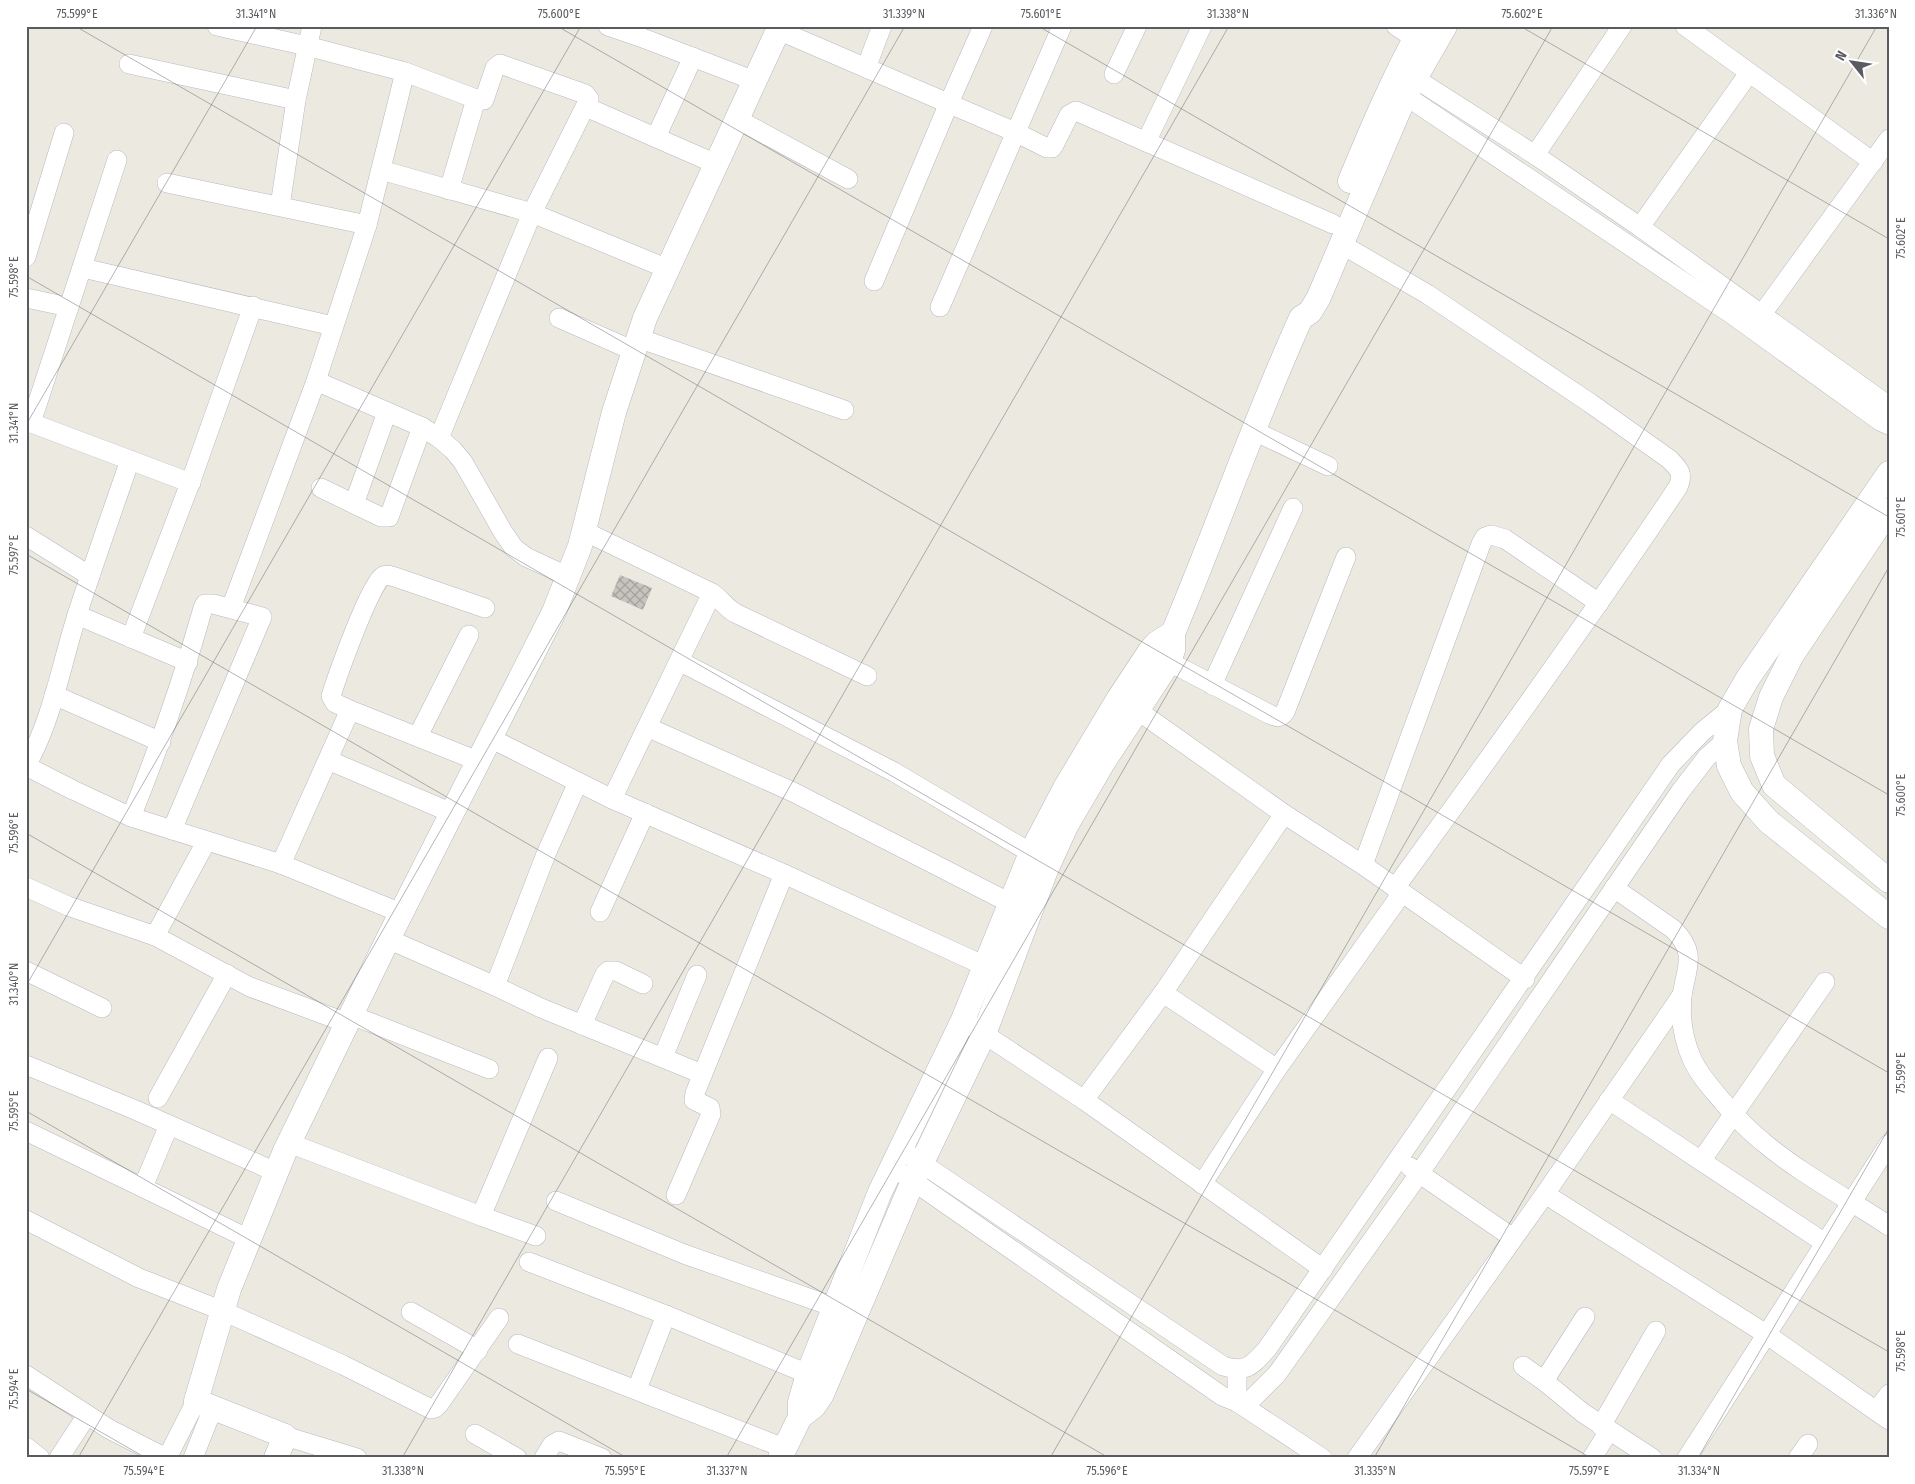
<svg xmlns="http://www.w3.org/2000/svg" width="1915" height="1484" viewBox="0 0 1915 1484" font-family="'Fira Sans Condensed',sans-serif">
  <style>
    .building { fill: url(#building-cross-hatch) }
    .lines { fill: none; stroke-linecap: round; stroke-linejoin: round }
    .minor-casing { stroke: #b8b9bf; stroke-width: 20 }
    .tertiary-casing { stroke: #b8b9bf; stroke-width: 25 }
    .minor { stroke: #fff; stroke-width: 19 }
    .tertiary { stroke: #fff; stroke-width: 24 }
    .ticks { fill: none; stroke: #595b61; stroke-width: 1; stroke-opacity: 0.45 }
    .neatline { fill: none; stroke: #595b61; stroke-width: 2 }
    .ticks-label { font-size: 12px; text-anchor: middle; fill: #595b61 }
  </style>
  <defs>
    <pattern id="building-cross-hatch" width="8" height="8" patternUnits="userSpaceOnUse" patternTransform="scale(1.25)"><rect width="8" height="8" fill="#c6c4bd"/><path d="M0 0l8 8M0 8l8-8" fill="none" stroke="#a4a29d"/></pattern>
  </defs>
  <rect width="100%" height="100%" fill="#eceae0"/>
  <!-- building -->
  <polygon class="building" points="620,575 652,588 643,610 611,596"/>
  <g class="lines">
    <defs>
      <g id="minor">
        <polyline points="217,26 307,46 405,72 476,99 449,190"/>
        <polyline points="608,26 640,37 755,81"/>
        <polyline points="1396,26 1427,46"/>
        <polyline points="1685,26 1873,162"/>
        <polyline points="778,30 1015,132 1047,148 1052,148 1054,145 1069,115 1076,111 1333,224"/>
        <polyline points="129,64 296,100"/>
        <polyline points="866,68 882,26"/>
        <polyline points="1405,72 1535,155 1640,227 1889,406"/>
        <polyline points="1114,74 1137,26"/>
        <polyline points="1394,88 1730,313 1880,421 1889,425"/>
        <polyline points="586,107 716,164"/>
        <polyline points="737,119 848,179"/>
        <polyline points="656,137 693,57"/>
        <polyline points="1146,142 1202,26"/>
        <polyline points="1535,155 1622,26"/>
        <polyline points="381,170 532,213 668,269"/>
        <polyline points="167,183 367,225"/>
        <polyline points="280,206 296,100 312,26"/>
        <polyline points="1640,227 1749,73"/>
        <path d="M 1341,244 L 1427,294 L 1590,403 L 1669,459 C 1679,469 1684,473 1678,487 C 1587,623 1491,756 1395,888"/>
        <polyline points="26,257 64,133"/>
        <polyline points="83,268 333,326"/>
        <polyline points="874,281 949,103 983,26"/>
        <polyline points="26,298 69,307"/>
        <polyline points="940,307 1062,26"/>
        <polyline points="1762,314 1889,139"/>
        <polyline points="559,318 634,351"/>
        <polyline points="638,338 844,410"/>
        <polyline points="316,381 422,427 439,438 453,450 463,462 503,532 514,548 526,557 569,577"/>
        <polyline points="26,421 191,483"/>
        <polyline points="31,423 117,160"/>
        <polyline points="1254,431 1328,466"/>
        <polyline points="439,438 532,213 589,99 585,94 500,64 495,68 484,100 476,99"/>
        <polyline points="321,488 381,517 389,517 422,427"/>
        <polyline points="354,504 387,412"/>
        <path d="M 584,531 L 712,593 C 721,599 725,607 735,613 L 867,676"/>
        <polyline points="26,536 90,576"/>
        <polyline points="231,608 316,381 367,225 405,72"/>
        <polyline points="77,615 188,662"/>
        <polyline points="131,638 192,478 253,306"/>
        <path d="M 1158,656 L 1269,714 C 1276,717 1280,719 1285,712 L 1346,557"/>
        <polyline points="679,661 894,772 1031,853"/>
        <polyline points="1212,685 1293,508"/>
        <polyline points="54,695 161,742"/>
        <polyline points="1137,710 1284,814 1363,865 1525,979"/>
        <polyline points="647,727 793,792 1010,903"/>
        <polyline points="418,736 469,635"/>
        <polyline points="490,738 612,799 784,874 985,966"/>
        <polyline points="328,760 452,813"/>
        <path d="M 478,761 L 350,710 L 335,703 L 331,696 C 337,677 370,583 383,576 C 387,574 391,576 395,577 L 485,608"/>
        <polyline points="26,766 73,790 131,817 281,864 401,913"/>
        <path d="M 26,766 C 52,720 61,666 77,615 C 94,563 112,512 130,460"/>
        <polyline points="612,799 712,593"/>
        <path d="M 131,817 C 159,748 183,679 203,608 L 205,604 L 213,604 L 262,617 L 172,830"/>
        <polyline points="281,864 350,710"/>
        <polyline points="1363,865 1481,544 1485,537 1491,535 1505,539 1599,603"/>
        <polyline points="26,887 68,906 155,936 250,987 347,1023"/>
        <path d="M 1614,888 L 1673,929 C 1698,953 1686,968 1682,996 C 1680,1017 1683,1039 1692,1059 C 1699,1075 1712,1089 1723,1102 C 1735,1116 1748,1130 1763,1142 C 1801,1174 1847,1198 1889,1226"/>
        <polyline points="600,912 645,813"/>
        <polyline points="155,936 206,842"/>
        <polyline points="388,939 495,986 541,1008 702,1074"/>
        <polyline points="26,971 102,1008"/>
        <polyline points="495,986 546,854 578,782"/>
        <polyline points="1163,993 1277,1069"/>
        <polyline points="351,1015 489,1069"/>
        <polyline points="963,1020 1084,1100 1323,1269"/>
        <polyline points="582,1025 605,974 608,971 616,971 643,984"/>
        <polyline points="663,1057 697,975"/>
        <polyline points="26,1065 133,1109 276,1172"/>
        <polyline points="158,1098 227,974"/>
        <polyline points="1084,1100 1163,993 1284,814"/>
        <polyline points="1609,1100 1825,1243"/>
        <polyline points="26,1131 249,1239"/>
        <polyline points="289,1143 481,1216 548,1058"/>
        <path d="M 911,1156 L 1223,1366 C 1247,1373 1251,1366 1267,1349 L 1671,764 L 1702,732 L 1730,709"/>
        <polyline points="1701,1161 1825,982"/>
        <polyline points="1410,1167 1513,1238"/>
        <polyline points="903,1174 1222,1396 1237,1402 1251,1400 1277,1374 1419,1174 1680,792 1707,757 1725,741"/>
        <polyline points="1202,1184 1277,1069 1402,893"/>
        <polyline points="143,1187 169,1125"/>
        <polyline points="1545,1194 1766,1334 1889,1420"/>
        <polyline points="676,1195 711,1114 710,1108 694,1100 695,1093 784,874"/>
        <polyline points="556,1201 684,1254 834,1307"/>
        <polyline points="481,1216 536,1236"/>
        <polyline points="26,1220 139,1278 223,1311 343,1365 431,1409 435,1408 439,1404 499,1318"/>
        <polyline points="529,1262 666,1315 808,1374"/>
        <polyline points="411,1312 478,1350"/>
        <polyline points="518,1344 784,1448"/>
        <polyline points="1523,1366 1544,1381 1583,1413 1652,1458"/>
        <polyline points="1237,1370 1237,1402 1322,1458"/>
        <polyline points="26,1375 109,1429 166,1458"/>
        <polyline points="1544,1381 1585,1317"/>
        <polyline points="637,1389 666,1315"/>
        <polyline points="1876,1411 1889,1394"/>
        <polyline points="1601,1426 1656,1331"/>
        <polyline points="475,1434 517,1458"/>
        <polyline points="285,1436 357,1458"/>
        <polyline points="26,1447 40,1458"/>
        <polyline points="59,1458 87,1415"/>
        <polyline points="167,1458 196,1401"/>
        <polyline points="193,1458 213,1408"/>
        <polyline points="544,1458 552,1445 559,1441 602,1458"/>
        <polyline points="1357,1458 1545,1194 1682,995"/>
        <polyline points="1592,1458 1609,1431"/>
        <polyline points="1687,1458 1889,1144"/>
        <polyline points="1798,1458 1808,1444"/>
      </g>
      <g id="tertiary">
        <path d="M 1350,181 C 1372,128 1394,76 1422,26"/>
        <polyline points="1889,473 1748,678 1730,709 1725,741 1729,766 1742,792 1769,822 1889,917"/>
        <polyline points="1889,510 1792,655 1771,697 1761,729 1762,756 1774,785 1889,881"/>
        <path d="M 800,1417 L 814,1406 L 822,1394 L 913,1181 L 984,1034 L 1046,870 L 1066,826 L 1104,761 L 1169,662 L 1173,650 L 1173,633 C 1217,529 1254,421 1301,318 L 1310,312 L 1318,299 L 1405,96 L 1445,26"/>
        <polyline points="276,1458 285,1436 196,1401 229,1289 285,1151 388,939 554,612 580,546 614,412 645,318 780,26"/>
        <polyline points="780,1458 800,1417 800,1402 808,1374 880,1192 963,1020 1031,853 1065,788 1119,698 1150,651 1157,643 1173,633"/>
      </g>
    </defs>
    <!-- minor casing -->
    <use href="#minor" class="minor-casing"/>
    <!-- tertiary casing -->
    <use href="#tertiary" class="tertiary-casing"/>
    <!-- minor -->
    <use href="#minor" class="minor"/>
    <!-- tertiary -->
    <use href="#tertiary" class="tertiary"/>
  </g>
  <!-- ticks -->
  <path class="ticks" d="M 75,26 L 1889,1073M 557,26 L 1889,795M 1038,26 L 1889,517M 1520,26 L 1889,239M 26,276 L 1889,1352M 26,425 L 257,26M 26,554 L 1591,1458M 26,833 L 1109,1458M 26,986 L 581,26M 26,1111 L 627,1458M 26,1389 L 146,1458M 78,1458 L 905,26M 402,1458 L 1229,26M 726,1458 L 1553,26M 1050,1458 L 1877,26M 1374,1458 L 1889,567M 1698,1458 L 1889,1128"/>
  <!-- border -->
  <rect width="1915" height="1484" fill="none" stroke="#ffffff" stroke-width="55"/>
  <!-- north arrow -->
  <g transform="translate(1852 62) rotate(300)" stroke="#ffffff" stroke-width="4" paint-order="stroke">
  <path d="M0-4L9 19L0 12L-9 19Z" fill="#595b61"/>
  <text y="-8" font-size="14" font-weight="bold" text-anchor="middle" fill="#595b61">N</text>
  </g>
  <rect x="28" y="28" width="1860" height="1428" class="neatline"/>
  <g class="ticks-label">
    <text x="77" y="18">75.599°E</text>
    <text x="256" y="18">31.341°N</text>
    <text x="559" y="18">75.600°E</text>
    <text x="904" y="18">31.339°N</text>
    <text x="1041" y="18">75.601°E</text>
    <text x="1228" y="18">31.338°N</text>
    <text x="1522" y="18">75.602°E</text>
    <text x="1876" y="18">31.336°N</text>
    <text transform="translate(1901 238) rotate(-90)" y="4">75.602°E</text>
    <text transform="translate(14 277) rotate(-90)" y="4">75.598°E</text>
    <text transform="translate(14 423) rotate(-90)" y="4">31.341°N</text>
    <text transform="translate(1901 517) rotate(-90)" y="4">75.601°E</text>
    <text transform="translate(14 555) rotate(-90)" y="4">75.597°E</text>
    <text transform="translate(1901 795) rotate(-90)" y="4">75.600°E</text>
    <text transform="translate(14 833) rotate(-90)" y="4">75.596°E</text>
    <text transform="translate(14 984) rotate(-90)" y="4">31.340°N</text>
    <text transform="translate(1901 1073) rotate(-90)" y="4">75.599°E</text>
    <text transform="translate(14 1111) rotate(-90)" y="4">75.595°E</text>
    <text transform="translate(1901 1351) rotate(-90)" y="4">75.598°E</text>
    <text transform="translate(14 1389) rotate(-90)" y="4">75.594°E</text>
    <text x="144" y="1475">75.594°E</text>
    <text x="403" y="1475">31.338°N</text>
    <text x="625" y="1475">75.595°E</text>
    <text x="727" y="1475">31.337°N</text>
    <text x="1107" y="1475">75.596°E</text>
    <text x="1375" y="1475">31.335°N</text>
    <text x="1589" y="1475">75.597°E</text>
    <text x="1699" y="1475">31.334°N</text>
  </g>
</svg>
